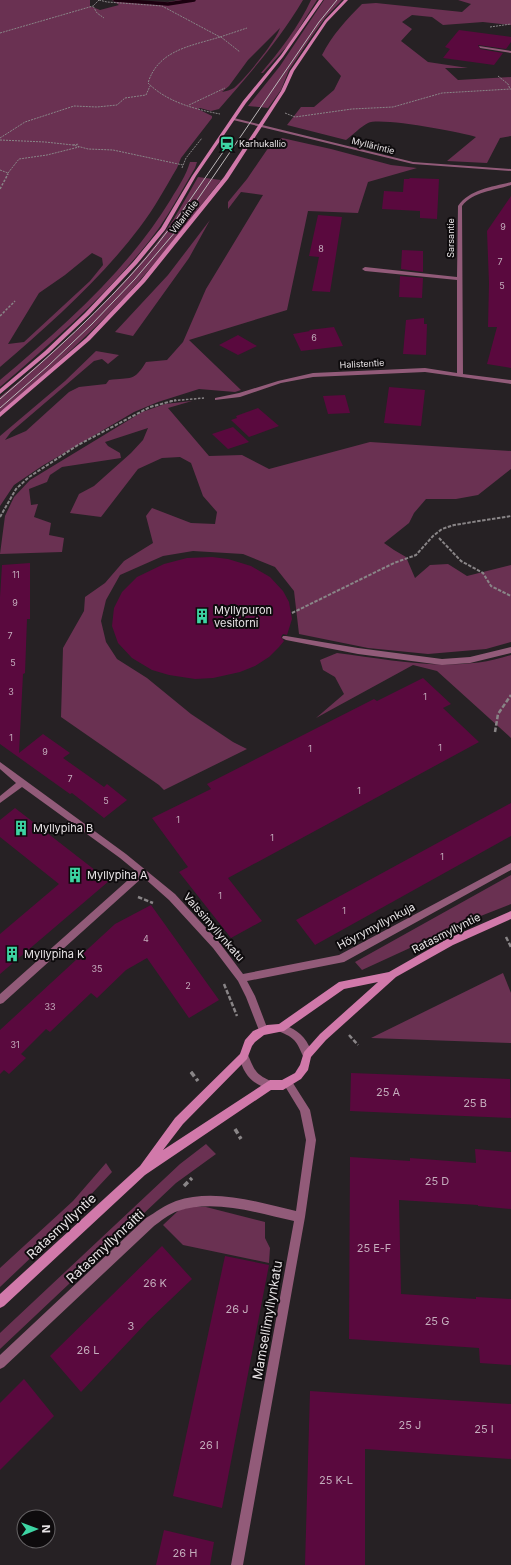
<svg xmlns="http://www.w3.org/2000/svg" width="511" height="1565" viewBox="0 0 511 1565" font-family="Inter,sans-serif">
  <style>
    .green { fill: #6a3152; fill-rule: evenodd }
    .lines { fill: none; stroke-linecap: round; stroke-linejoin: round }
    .stream { stroke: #1b000f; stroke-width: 3.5 }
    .building { fill: #5a093e }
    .path-far4 { stroke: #898587; stroke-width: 1; stroke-dasharray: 2 1; stroke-linecap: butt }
    .path-far3 { stroke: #898587; stroke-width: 1.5; stroke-dasharray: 2.5 1.5; stroke-linecap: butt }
    .path-far2 { stroke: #898587; stroke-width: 2; stroke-dasharray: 3.5 1.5; stroke-linecap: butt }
    .path-far1 { stroke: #898587; stroke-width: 2.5; stroke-dasharray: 4.5 2; stroke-linecap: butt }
    .path { stroke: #898587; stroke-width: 3.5; stroke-dasharray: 5.5 3; stroke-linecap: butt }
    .service { fill: #925b79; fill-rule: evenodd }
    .minor { fill: #925b79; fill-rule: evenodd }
    .tertiary { fill: #925b79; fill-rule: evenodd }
    .secondary { fill: #d179aa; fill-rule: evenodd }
    .tram { stroke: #bcb8ba; stroke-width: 1 }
    .labels { text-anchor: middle; stroke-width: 4; stroke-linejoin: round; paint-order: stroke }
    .far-poi-label { font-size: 9px; fill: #e8e4e6; stroke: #0e0b0d; text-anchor: start }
    .far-street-label { font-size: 9px; fill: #e8e4e6; stroke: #0e0b0d }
    .number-label { font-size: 9px; fill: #c4adbc }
    .poi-label { font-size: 11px; fill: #e8e4e6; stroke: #0e0b0d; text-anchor: start }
    .street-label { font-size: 11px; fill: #e8e4e6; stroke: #0e0b0d }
    .near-number-label { font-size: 11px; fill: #c4adbc }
    .near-street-label { font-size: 13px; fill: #e8e4e6; stroke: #0e0b0d }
  </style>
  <rect width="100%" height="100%" fill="#262124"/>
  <!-- green -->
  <g class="green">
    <path d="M 0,0 L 90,0 L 90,6 L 100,10 L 119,5 L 112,0 L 168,2 L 179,0 L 303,0 C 278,42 250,73 219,109 L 211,111 L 200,108 L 198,109 L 212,116 L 212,118 L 181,158 L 177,168 C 165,188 154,209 140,227 C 100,280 50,324 0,367 ZM 280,28 C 276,41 245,79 234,88 C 231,90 226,91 222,92 L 229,86 L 248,60 ZM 92,253 L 102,258 L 103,265 L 90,281 L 24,342 L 8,344 L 39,293 L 65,275 Z"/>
    <path d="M 311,0 L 317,0 L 289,44 L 263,73 L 261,73 C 280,51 299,26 311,0 Z"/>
    <polygon points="324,0 342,0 325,18 312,36 289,70 281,90 268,108 248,106 280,66"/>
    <path d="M 458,0 L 511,0 L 511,25 L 483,22 L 443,25 L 432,17 L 412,15 L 402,22 L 412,29 L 401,41 L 428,62 L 468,68 L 445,68 L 458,80 L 511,77 L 511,136 L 500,138 L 487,163 L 447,161 L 476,137 C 460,132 381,117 368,123 C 360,127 353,135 346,140 L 287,125 L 301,107 L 314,107 L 334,90 L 341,76 L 322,55 C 332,35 347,19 362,4 L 376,3 L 462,12 L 471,4 Z"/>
    <path d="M 282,138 L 331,149 L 391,165 L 417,168 L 368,182 L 358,213 L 308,211 L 287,310 L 189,340 L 241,390 L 235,392 L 199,389 L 158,402 L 134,412 L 42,466 L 14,485 L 0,506 L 0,436 L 65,381 L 96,351 L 119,355 L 108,364 L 102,359 L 94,361 L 11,432 L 5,440 L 26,431 L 69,392 L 79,387 L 106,384 L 109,380 C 131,377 134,382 146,362 L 167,360 L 183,342 L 206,289 L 263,195 L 241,192 L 228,209 L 228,202 L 247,179 L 273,141 Z"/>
    <path d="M 190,162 L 197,162 L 195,168 C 183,188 172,209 159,228 C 115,288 56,339 0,387 L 0,380 C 63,327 128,270 171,199 C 178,187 186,176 190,162 Z"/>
    <path d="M 198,177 L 221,180 C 187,223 154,267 116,306 C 80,344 40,378 0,412 L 0,397 C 59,348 119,294 165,232 C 177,215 187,196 198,177 Z"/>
    <polygon points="210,220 189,258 133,336 115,332 168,275"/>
    <polygon points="192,401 168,408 209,456 242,455 269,469 370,442 511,451 511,469 478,495 456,499 426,499 414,513 409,523 384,543 394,550 406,557 415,578 430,565 448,564 467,576 511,565 511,642 486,649 428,654 368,648 299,634 294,591 275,567 243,554 193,551 163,556 120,575 106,600 101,621 106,642 117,659 147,678 191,714 233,742 247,749 164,790 159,785 61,717 63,648 84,611 85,597 105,583 124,561 153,543 146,516 152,508 191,523 215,524 217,512 203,496 191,463 180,457 162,458 138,469 101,517 70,513 79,494 94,486 131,453 143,440 148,428 105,442 108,446 120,453 121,458 62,467 50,475 47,482 29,489 31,505 38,504 34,517 51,523 49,535 64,538 62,552 0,554 5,516 14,497 30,480 142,412 165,404"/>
    <path d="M 337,653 C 394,660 455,674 511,655 L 511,738 L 437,671 L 413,665 L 316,718 L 344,694 L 335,677 L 323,670 L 320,660 Z"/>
    <polygon points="511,875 511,904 473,919 362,970 355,962"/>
    <polygon points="503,973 511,993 511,1043 371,1038"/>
    <polygon points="206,1144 216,1154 176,1183 0,1349 0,1333 180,1164"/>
    <polygon points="106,1163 112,1172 40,1249 0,1287 0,1268 73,1201"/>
    <polygon points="191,1207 206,1207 265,1222 265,1238 270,1248 269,1263 183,1245 163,1225 179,1210"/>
  </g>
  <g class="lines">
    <!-- stream -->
    <polyline class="stream" points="115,0 168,4 194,0"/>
  </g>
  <!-- building -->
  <g class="building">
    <polygon points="459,30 511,37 511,42 506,49 478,45 480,49 503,53 494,65 443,58 450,49 445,47"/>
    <polygon points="409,178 439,179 437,219 420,218 420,211 382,209 384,191 403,192 404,179 410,179"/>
    <polygon points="511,196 511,368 487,364 497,327 488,327 489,283 487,231"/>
    <polygon points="318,215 342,217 330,292 312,291 319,257 309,256"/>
    <polygon points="402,250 423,251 423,272 401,269"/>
    <polygon points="400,276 423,278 422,298 399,297"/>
    <polygon points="424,318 424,324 427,324 426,355 403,354 406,320"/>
    <polygon points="334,327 343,346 301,351 293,334 310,331 309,330"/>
    <polygon points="238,335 257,346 238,355 219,345"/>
    <polygon points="389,387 425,390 421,426 384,423"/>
    <polygon points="345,395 350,413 328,414 323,396"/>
    <polygon points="258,408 279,426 249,437 231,420 237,418 236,416"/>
    <polygon points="233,427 249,442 228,449 212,434"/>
    <polygon points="212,557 228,559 251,566 270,577 283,591 289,602 292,619 287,635 283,634 281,637 284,641 279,647 269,657 255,666 240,672 213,678 195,679 169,675 152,670 132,658 118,643 112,626 114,608 122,592 137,577 164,564 187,558"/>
    <polygon points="30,563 30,619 27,619 25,673 23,674 19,753 43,734 70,753 63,758 104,787 107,784 127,800 104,818 72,793 70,794 0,744 0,597 2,565"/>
    <polygon points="423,678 451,704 443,708 479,742 228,878 262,921 231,938 179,872 188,867 152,818 211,789 207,784 374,699 377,701"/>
    <polygon points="511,803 511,836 315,945 296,920"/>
    <polygon points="15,808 109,881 0,974 0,934 59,884 0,837 0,820"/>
    <polygon points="151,905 219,1000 189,1018 147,958 126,970 97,998 91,993 50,1032 46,1029 21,1054 26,1058 9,1074 4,1070 0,1074 0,1030 115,924"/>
    <polygon points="351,1073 510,1079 511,1118 350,1111"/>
    <polygon points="475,1149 511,1152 511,1209 478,1206 478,1205 399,1200 401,1294 476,1299 476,1297 511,1299 511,1365 480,1363 479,1348 349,1339 350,1157 410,1161 410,1158 476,1163"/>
    <polygon points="162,1246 192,1279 148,1321 81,1392 50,1356"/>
    <polygon points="225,1256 269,1265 222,1508 173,1496"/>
    <polygon points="24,1379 54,1416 0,1470 0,1403"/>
    <polygon points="310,1391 511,1404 511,1459 365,1449 365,1565 305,1565"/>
    <polygon points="164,1530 214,1542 210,1565 156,1565"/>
  </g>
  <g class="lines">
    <!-- path-far4 -->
    <g class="path-far4">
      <path d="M 99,0 L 107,2 L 162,6 L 220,37 C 191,46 158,50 148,83 C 167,102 194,109 220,114"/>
      <polyline points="99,0 93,6 97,13 104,18"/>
      <polyline points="490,27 511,24"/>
      <polyline points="0,33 93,6"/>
      <polyline points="220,37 247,28"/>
      <polyline points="221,37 240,52"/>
      <polyline points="498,76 508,84 510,89"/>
      <polyline points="189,105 225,88"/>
      <polyline points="285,113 295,117 352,109 393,107 442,93 511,89"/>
      <polyline points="0,138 25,122 74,106 97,107 117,105 125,98 146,95 150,86"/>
      <polyline points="0,140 45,142 73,145 88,149 113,150 183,165"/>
      <polyline points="73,145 79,144"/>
      <polyline points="182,168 186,158 202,138"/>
      <polyline points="0,170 8,173 7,175"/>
      <polyline points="8,173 19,159 47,155 79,147"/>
    </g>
    <!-- path-far3 -->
    <g class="path-far3">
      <polyline points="0,189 8,174"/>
      <polyline points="0,316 15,301"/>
      <polyline points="170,401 204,398"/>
    </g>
    <!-- path-far2 -->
    <g class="path-far2">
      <polyline points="0,517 16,489 29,477 78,445 150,407 176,400"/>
      <polyline points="439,538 461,561 483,573 491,586 511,596"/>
      <polyline points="292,613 394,563 416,555 433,536 442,529 454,525 511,516"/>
    </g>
    <!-- path-far1 -->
    <g class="path-far1">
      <polyline points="495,732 498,714 511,695"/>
      <polyline points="138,897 153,903"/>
      <polyline points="506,937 511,947"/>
      <polyline points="224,984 237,1016"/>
      <polyline points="349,1035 358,1045"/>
      <polyline points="191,1072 192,1073"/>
    </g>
    <!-- path -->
    <g class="path">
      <polyline points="191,1072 198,1081"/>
      <polyline points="235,1129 241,1139"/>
      <polyline points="184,1186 192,1178"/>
    </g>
    <!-- service -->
    <polygon class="service" points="283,636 286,636 358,648 442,659 470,657 511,647 511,653 470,663 442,665 358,654 286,640 282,638"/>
    <!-- minor -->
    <g class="minor">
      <polygon points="479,46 511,51 511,53 480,48"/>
      <path d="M 511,182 L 511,185 C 494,191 474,191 462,206 L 463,374 L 511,380 L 511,384 L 425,372 L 313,377 L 281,383 L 240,397 L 215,400 L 215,398 L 239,393 L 278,381 L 313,373 L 425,368 L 457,373 L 457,280 L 365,271 L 362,269 L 365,267 L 457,277 L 458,206 C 470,189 492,187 511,182 Z"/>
      <polygon points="0,762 126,854 175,894 219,942 243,974 339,955 511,863 511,870 344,962 247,981 255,996 268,1030 266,1033 263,1034 260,1033 246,997 238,981 213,948 169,900 143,877 3,1003 0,1004 0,994 137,872 120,858 22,787 0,803 0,796 16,783 0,769"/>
      <path d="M 288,1078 L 291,1080 L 310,1110 L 316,1140 L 305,1217 L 243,1565 L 231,1565 L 294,1221 C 257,1213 215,1199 178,1211 C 169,1214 161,1221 154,1226 L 4,1367 L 0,1369 L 0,1355 L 146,1218 C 156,1212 165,1205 176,1201 C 214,1188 258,1202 296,1211 L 306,1140 L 300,1111 L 283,1083 L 285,1080 Z"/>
    </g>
    <!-- tertiary -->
    <g class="tertiary">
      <polygon points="234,118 413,162 511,169 511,171 413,164 233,120"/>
      <path d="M 281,1024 C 293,1028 303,1033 309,1046 C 311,1050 312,1054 310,1058 L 307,1059 L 304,1058 C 296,1041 296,1038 278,1031 L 276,1028 L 278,1025 Z"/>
      <path d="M 244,1052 L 247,1053 C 255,1070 254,1074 273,1082 L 275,1085 L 273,1088 L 270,1090 C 252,1083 244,1076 239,1056 L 241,1053 Z"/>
    </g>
    <!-- secondary -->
    <g class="secondary">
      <polygon points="319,0 323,0 283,57 246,103 196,176 165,230 137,264 89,315 49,353 0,394 0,389 45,351 85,313 133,262 161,228 192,176 243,101 281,55"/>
      <polygon points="344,0 348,0 327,22 294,71 285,91 228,179 145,282 90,340 0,417 0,412 86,338 141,280 224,177 281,91 290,71 325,20"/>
      <path d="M 511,911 L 511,919 L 453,945 L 396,977 L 326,1040 L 311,1057 L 308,1070 L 301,1079 L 283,1090 L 271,1090 L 145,1175 L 4,1306 L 0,1308 L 0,1294 L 140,1166 L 175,1118 L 240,1054 L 245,1040 L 253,1031 L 267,1025 L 279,1024 L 339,982 L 389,972 L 447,939 ZM 378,982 L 320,1034 L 304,1052 L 300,1065 L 295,1073 L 282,1080 L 270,1080 L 267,1082 L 163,1150 L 183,1124 L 247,1059 L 252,1046 L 255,1042 L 264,1035 L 284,1031 L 344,989 Z"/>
    </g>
    <!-- tram -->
    <g class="tram">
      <path d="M 0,399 C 51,355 102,309 146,258 C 176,223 201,183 228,145"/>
      <polyline points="0,408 48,366 92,324 135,279 176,231 319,22 337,0"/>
    </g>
  </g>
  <!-- icons -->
  <defs>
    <symbol id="station-bare" viewBox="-9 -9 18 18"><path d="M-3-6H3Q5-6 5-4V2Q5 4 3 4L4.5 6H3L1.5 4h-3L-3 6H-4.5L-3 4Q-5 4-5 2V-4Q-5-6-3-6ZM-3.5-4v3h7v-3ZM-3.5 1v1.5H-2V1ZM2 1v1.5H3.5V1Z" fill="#3dd4a3" stroke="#0e0b0d" stroke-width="2.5" paint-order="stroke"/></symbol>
    <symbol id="building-bare" viewBox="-9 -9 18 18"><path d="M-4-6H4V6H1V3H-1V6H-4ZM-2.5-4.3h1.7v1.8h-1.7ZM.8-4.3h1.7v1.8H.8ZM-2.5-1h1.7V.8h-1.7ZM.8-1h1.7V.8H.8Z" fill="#3dd4a3" stroke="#0e0b0d" stroke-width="2.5" paint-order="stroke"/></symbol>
  </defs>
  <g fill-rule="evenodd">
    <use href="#station-bare" x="216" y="133" width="22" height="22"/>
    <use href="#building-bare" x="191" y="605" width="22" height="22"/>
    <use href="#building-bare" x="10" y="817" width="22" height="22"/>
    <use href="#building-bare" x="64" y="864" width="22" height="22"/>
    <use href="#building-bare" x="1" y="943" width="22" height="22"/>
  </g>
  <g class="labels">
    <!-- far-poi labels -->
    <g class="far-poi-label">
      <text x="239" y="147">Karhukallio</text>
    </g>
    <!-- far-street labels -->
    <g class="far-street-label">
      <text transform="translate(373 146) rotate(14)" y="3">Myllärintie</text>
      <text transform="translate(184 217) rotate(-52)" y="3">Viilarintie</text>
      <text transform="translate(451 238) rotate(-90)" y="3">Sarsantie</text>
      <text transform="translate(362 364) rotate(-3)" y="3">Halistentie</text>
    </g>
    <!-- number labels -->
    <g class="number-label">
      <text x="503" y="230">9</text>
      <text x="321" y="252">8</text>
      <text x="500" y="265">7</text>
      <text x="502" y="289">5</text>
      <text x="314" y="341">6</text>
      <text x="16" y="578">11</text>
      <text x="15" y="606">9</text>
      <text x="10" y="639">7</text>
      <text x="13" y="666">5</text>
      <text x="11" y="695">3</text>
      <text x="425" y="700">1</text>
      <text x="11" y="741">1</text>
      <text x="440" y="751">1</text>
      <text x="310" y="752">1</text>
      <text x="45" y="755">9</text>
      <text x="70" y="782">7</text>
      <text x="359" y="794">1</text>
      <text x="106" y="804">5</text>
      <text x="178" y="823">1</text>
      <text x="272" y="841">1</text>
      <text x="442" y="860">1</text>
      <text x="220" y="899">1</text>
      <text x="344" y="914">1</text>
      <text x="146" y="942">4</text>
      <text x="97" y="972">35</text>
      <text x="188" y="989">2</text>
      <text x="50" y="1010">33</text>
      <text x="15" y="1048">31</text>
    </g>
    <!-- poi labels -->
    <g class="poi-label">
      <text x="214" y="614">Myllypuron<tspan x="214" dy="13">vesitorni</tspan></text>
      <text x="33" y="832">Myllypiha B</text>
      <text x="87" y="879">Myllypiha A</text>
      <text x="24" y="958">Myllypiha K</text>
    </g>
    <!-- street labels -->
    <g class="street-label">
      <text transform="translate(376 926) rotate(-28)" y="4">Höyrymyllynkuja</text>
      <text transform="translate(214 927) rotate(49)" y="4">Valssimyllynkatu</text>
      <text transform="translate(446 933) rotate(-27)" y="4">Ratasmyllyntie</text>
    </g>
    <!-- near-number labels -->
    <g class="near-number-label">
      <text x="388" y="1096">25 A</text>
      <text x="475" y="1107">25 B</text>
      <text x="437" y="1185">25 D</text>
      <text x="374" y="1252">25 E-F</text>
      <text x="155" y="1287">26 K</text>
      <text x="237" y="1313">26 J</text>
      <text x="437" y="1325">25 G</text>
      <text x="131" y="1330">3</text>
      <text x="88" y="1354">26 L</text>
      <text x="410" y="1429">25 J</text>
      <text x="484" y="1433">25 I</text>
      <text x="209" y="1449">26 I</text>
      <text x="336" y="1484">25 K-L</text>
      <text x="185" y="1557">26 H</text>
    </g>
    <!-- near-street labels -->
    <g class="near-street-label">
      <text transform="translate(61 1226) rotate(-43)" y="5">Ratasmyllyntie</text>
      <text transform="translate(105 1246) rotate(-43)" y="5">Ratasmyllynraitti</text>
      <text transform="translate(267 1320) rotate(-80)" y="5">Mamsellimyllynkatu</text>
    </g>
  </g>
  <!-- north arrow -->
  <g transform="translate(36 1529) rotate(89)"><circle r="19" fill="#0e0b0d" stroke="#656264"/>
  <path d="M0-3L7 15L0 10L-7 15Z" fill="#3dd4a3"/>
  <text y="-6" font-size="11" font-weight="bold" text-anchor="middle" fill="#e8e4e6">N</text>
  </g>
</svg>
